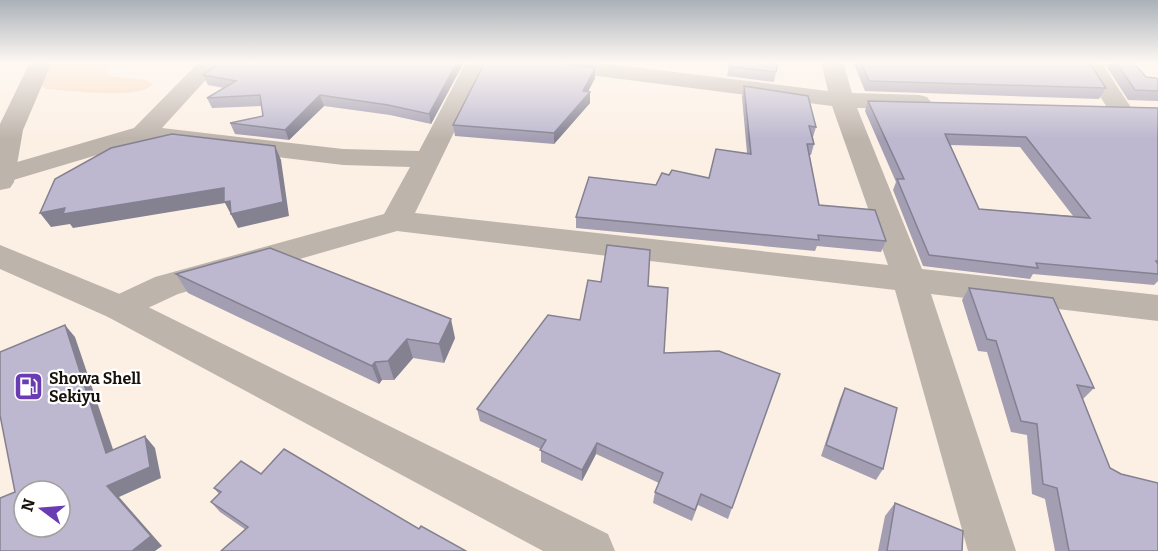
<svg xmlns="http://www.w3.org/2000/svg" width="1158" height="551" viewBox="0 0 1158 551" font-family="Bitter,serif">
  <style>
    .green { fill: #f9d9bc }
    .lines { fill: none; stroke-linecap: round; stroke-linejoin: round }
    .minor { fill: #bdb4ac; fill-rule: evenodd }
    .tertiary { fill: #bdb4ac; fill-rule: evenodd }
    .wall { fill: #a39eb2; fill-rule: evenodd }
    .shaded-wall { fill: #848191 }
    .building { fill: #bdb8cf; stroke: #848191; stroke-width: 1.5; fill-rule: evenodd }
    .labels { text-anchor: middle; stroke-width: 4.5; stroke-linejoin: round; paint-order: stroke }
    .poi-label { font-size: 16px; font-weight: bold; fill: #18110b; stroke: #fff; text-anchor: start }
  </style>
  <rect width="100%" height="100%" fill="#fcf0e5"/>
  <!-- green -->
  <path class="green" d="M 50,62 L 172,62 L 117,65 L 105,71 L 108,76 L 145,80 L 153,84 C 139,101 69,90 46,89 L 42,86 L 41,80 Z"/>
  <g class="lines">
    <!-- minor -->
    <g class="minor">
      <polygon points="199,62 222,62 162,128 343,149 419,151 466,62 488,62 415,213 888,265 832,106 543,69 535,67 532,62 593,62 828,91 821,62 843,62 852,93 919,95 927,97 931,102 927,107 919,109 857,108 922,269 1158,295 1158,321 931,294 1016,551 968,551 895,290 397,231 178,294 120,321 108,317 103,308 108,299 155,277 384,214 410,167 343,165 144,141 0,184 0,167 134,128"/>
      <polygon points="1079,62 1101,62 1132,109 1129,114 1120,116 1111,114"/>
    </g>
    <!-- tertiary -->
    <g class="tertiary">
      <polygon points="30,62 52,62 23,130 14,182 10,188 0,190 0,124"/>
      <polygon points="0,245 132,299 608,534 615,551 543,551 108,317 0,269"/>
    </g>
  </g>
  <!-- wall -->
  <g class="wall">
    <polygon points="464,62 431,124 390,115 324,106 289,140 235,134 230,123 263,116 262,106 212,108 207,98 224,88 208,85 203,75"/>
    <polygon points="730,62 776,72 774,82 727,76"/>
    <polygon points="853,62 1089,62 1106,88 1099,99 865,91"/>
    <polygon points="1110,62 1133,62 1146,77 1158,79 1158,101 1128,100 1107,67"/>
    <polygon points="595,68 595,78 588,92 590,103 554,144 455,136 453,125"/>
    <polygon points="744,86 816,127 813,137 814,144 811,155 809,155 819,205 886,241 881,252 817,246 815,251 576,228 576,217 656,185 669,175 709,178 747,153 742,97"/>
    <path d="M 868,101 L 1158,108 L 1158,281 L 1154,285 L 1033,274 L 1030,279 L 923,266 L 893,190 L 896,182 L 865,111 ZM 950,145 L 1020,147 L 1073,216 L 979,209 Z"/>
    <polygon points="176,274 455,338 444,363 413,358 394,380 382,380 379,384 188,293"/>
    <polygon points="648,286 664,353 780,374 728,519 698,505 692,521 653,503 655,492 659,483 596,454 582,481 541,462 541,449 480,421 477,409 580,320"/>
    <polygon points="969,288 1094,388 1083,399 1110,468 1158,551 1055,551 1045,499 1032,494 1027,435 1011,432 987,352 978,351 962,300"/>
    <polygon points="845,388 883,469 876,480 821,456 840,399"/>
    <polygon points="261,474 419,529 246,530 220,512 211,502 219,494 214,488"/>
    <polygon points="895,503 962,551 878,551 885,516"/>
  </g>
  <!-- shaded-wall -->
  <g class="shaded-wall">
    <polygon points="457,62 464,62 431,124 429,114"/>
    <polygon points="595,68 595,78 584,99 590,92 590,103 554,144 554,133"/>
    <polygon points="320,95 324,106 289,140 285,130"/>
    <polygon points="275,146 281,160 289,216 238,228 225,203 73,228 70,224 51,227 40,213 65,208"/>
    <polygon points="451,319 455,338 444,363 439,344"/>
    <polygon points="65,325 75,337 118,464 106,453"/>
    <polygon points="407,339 413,358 394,380 388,361"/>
    <polygon points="375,362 382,380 379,384 372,366"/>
    <polygon points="145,436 155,448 161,478 119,497 162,546 155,551 132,551 107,486"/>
    <polygon points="597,443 596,454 582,481 582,470"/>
  </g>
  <!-- building -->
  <g class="building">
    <polygon points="221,62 457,62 429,114 388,105 320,95 285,130 230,123 263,116 260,95 207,98 236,81 203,75"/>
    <polygon points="485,62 553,62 595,68 583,91 590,92 554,133 453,125"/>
    <polygon points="730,62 778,62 776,72 729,66"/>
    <polygon points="861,62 1089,62 1106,88 869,81"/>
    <polygon points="1116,62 1133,62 1146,77 1156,78 1158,79 1158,91 1135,90"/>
    <polygon points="744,86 808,96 816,127 809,126 814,144 807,144 819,205 875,210 886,241 818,235 819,240 576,217 589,177 656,185 662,173 669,175 672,170 709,178 716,149 751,154"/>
    <path d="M 868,101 L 1158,108 L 1158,261 L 1156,261 L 1158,264 L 1158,274 L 1036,263 L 1038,268 L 929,255 L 897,179 L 904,179 ZM 945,134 L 1026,137 L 1090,218 L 979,209 Z"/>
    <polygon points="172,134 275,146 283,202 231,214 230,201 224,202 224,188 63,214 65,208 40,213 55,179 111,148"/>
    <polygon points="607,245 650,250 648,286 668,288 664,353 719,351 780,374 732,508 701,494 695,510 655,492 663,473 597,443 582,470 540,450 546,440 477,409 548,315 580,320 588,280 601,282"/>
    <polygon points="270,248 451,319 439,344 407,339 388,361 375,362 372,366 176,274"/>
    <polygon points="969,288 1053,298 1094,388 1077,385 1110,468 1121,474 1158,483 1158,551 1069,551 1057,488 1043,484 1037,424 1021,421 996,341 987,339"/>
    <path d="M 65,325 L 106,453 L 145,436 L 150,467 L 107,486 L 151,536 L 132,551 L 0,551 L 0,498 L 15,492 L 0,415 L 0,352 ZM 24,491 L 60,491 L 60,527 L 24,527 Z"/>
    <polygon points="845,388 897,408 883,469 826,445"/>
    <polygon points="284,449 419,529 421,526 466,551 221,551 248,527 211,502 221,492 214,488 241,461 261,474"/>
    <polygon points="895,503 963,531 962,551 887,551"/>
  </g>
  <!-- sky -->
  <linearGradient id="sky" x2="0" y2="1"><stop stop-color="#aab1b8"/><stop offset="0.45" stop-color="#fef8f3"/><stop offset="1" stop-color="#fef8f3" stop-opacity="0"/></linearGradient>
  <rect width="1158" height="139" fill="url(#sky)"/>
  <!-- icons -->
  <defs>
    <symbol id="fuel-square" viewBox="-11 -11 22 22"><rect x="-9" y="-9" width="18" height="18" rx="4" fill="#693cb3" stroke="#fff"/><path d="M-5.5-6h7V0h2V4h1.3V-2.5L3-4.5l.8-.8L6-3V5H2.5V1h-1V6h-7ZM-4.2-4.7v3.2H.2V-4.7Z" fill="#fff"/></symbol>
  </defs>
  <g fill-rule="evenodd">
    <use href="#fuel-square" x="12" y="370" width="33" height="33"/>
  </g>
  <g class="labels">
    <!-- poi labels -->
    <g class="poi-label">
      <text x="49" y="384">Showa Shell<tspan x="49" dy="18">Sekiyu</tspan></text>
    </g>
  </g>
  <!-- north arrow -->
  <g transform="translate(42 509) rotate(286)"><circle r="28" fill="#ffffff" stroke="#a3a09d" stroke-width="1.5"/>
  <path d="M0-4.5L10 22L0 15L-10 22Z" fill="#693cb3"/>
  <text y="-9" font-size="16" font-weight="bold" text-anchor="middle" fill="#18110b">N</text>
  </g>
</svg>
